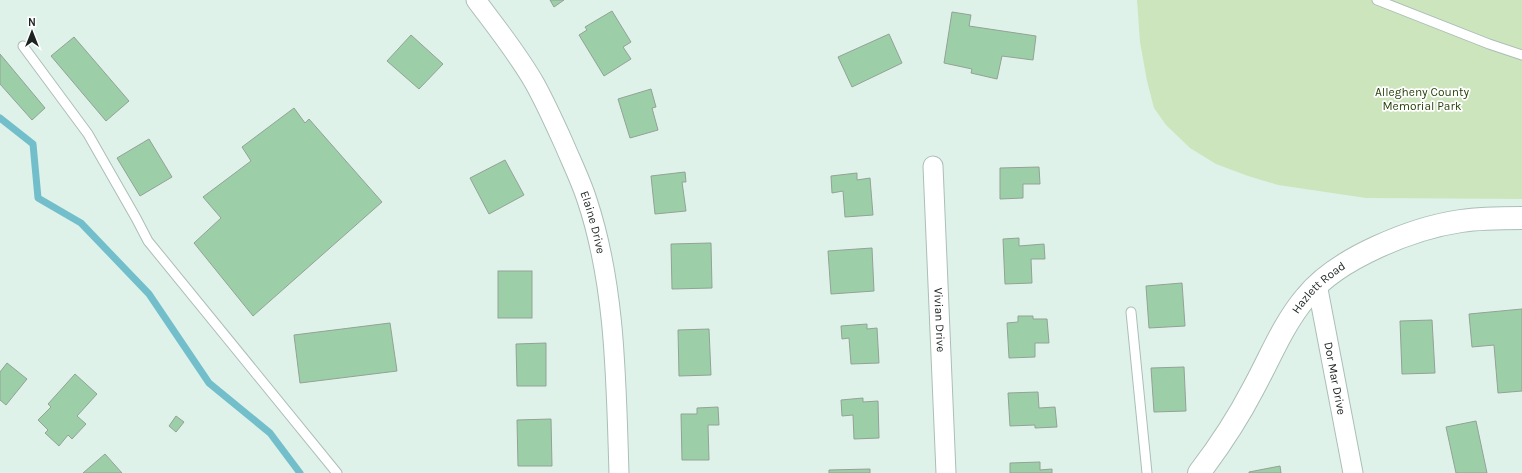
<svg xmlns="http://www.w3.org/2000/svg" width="1522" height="473" viewBox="0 0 1522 473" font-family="Karla,sans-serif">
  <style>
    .green { fill: #cde5bc }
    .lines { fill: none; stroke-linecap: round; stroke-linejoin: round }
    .stream { stroke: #73becb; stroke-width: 7 }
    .building { fill: #9ccfa8; stroke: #93a296 }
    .lane-casing { stroke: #abbeb7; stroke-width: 11 }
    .street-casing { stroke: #abbeb7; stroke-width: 21 }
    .secondary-casing { stroke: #abbeb7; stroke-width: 24 }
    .lane { stroke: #fff; stroke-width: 9 }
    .street { stroke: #fff; stroke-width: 19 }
    .secondary { stroke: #fff; stroke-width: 22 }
    .labels { text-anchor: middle; stroke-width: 3.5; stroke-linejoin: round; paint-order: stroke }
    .park-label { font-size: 12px; fill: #29430d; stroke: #fff }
    .street-label { font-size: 12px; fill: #1c2321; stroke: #fff }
  </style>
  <rect width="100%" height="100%" fill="#def2ea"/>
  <!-- green -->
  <polygon class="green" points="1137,0 1522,0 1522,199 1366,198 1278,185 1248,176 1216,164 1190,148 1166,125 1154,108 1147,81 1140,42"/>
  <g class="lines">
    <!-- stream -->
    <polyline class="stream" points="0,118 33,144 38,198 81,223 149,294 209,383 270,433 300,473"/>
  </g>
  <!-- building -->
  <g class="building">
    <polygon points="550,0 564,0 554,7"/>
    <polygon points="612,11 631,42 623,47 631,59 604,76 579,35 587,30 585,27"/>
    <polygon points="952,12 971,15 969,26 1036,36 1033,60 1002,56 997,79 971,73 972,69 944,63"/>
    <polygon points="889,34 902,63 852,87 838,57"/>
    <polygon points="411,35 443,64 419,89 387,61"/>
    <polygon points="74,37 129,101 106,121 51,56"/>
    <polygon points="0,54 45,108 32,120 0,84"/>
    <polygon points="651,89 656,107 652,108 658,130 630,138 618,99"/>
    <polygon points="294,108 305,123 309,119 382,202 253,316 194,243 221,218 203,197 251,161 242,147"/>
    <polygon points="149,139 172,177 140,196 117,158"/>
    <polygon points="505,160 524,195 489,214 470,178"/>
    <polygon points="1039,167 1040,184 1023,184 1023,198 1000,199 1000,168"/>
    <polygon points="685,172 686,182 682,182 686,211 655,214 651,176"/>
    <polygon points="857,173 857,180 870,178 873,215 845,217 843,191 832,193 831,176"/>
    <polygon points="1019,238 1019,246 1044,244 1045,259 1031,259 1032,283 1005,284 1003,239"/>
    <polygon points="711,243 712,288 672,289 671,244"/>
    <polygon points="872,248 874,291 831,294 828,251"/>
    <rect x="498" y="271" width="34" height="47"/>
    <polygon points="1182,283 1185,326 1149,328 1146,286"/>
    <polygon points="1522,309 1522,391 1498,393 1494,345 1472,347 1469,314"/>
    <polygon points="1018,316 1033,316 1033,319 1047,319 1049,343 1035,343 1035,357 1009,358 1007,323 1018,322"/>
    <polygon points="1432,320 1435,373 1402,374 1400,321"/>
    <polygon points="390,323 397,371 300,383 294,335"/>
    <polygon points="867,324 867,329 877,328 879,363 851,364 849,338 842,339 841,326"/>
    <polygon points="709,329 711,375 679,376 678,330"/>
    <polygon points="546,343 546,386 517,386 516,344"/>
    <polygon points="7,363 27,379 6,405 0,400 0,372"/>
    <polygon points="1184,367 1186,411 1154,412 1151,368"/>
    <polygon points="75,374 97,394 77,416 86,424 72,439 68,435 59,446 45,433 48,430 38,420 51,407 48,404"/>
    <polygon points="1038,392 1039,408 1055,407 1057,427 1035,428 1035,425 1010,426 1008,393"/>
    <polygon points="863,398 863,402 878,401 879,438 854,439 853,415 842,416 841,400"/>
    <polygon points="718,407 719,425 708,425 709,460 682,460 681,414 697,414 697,408"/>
    <polygon points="176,416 184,422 176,432 169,426"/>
    <polygon points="551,419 552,466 518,466 517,420"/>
    <polygon points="1476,421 1487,473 1456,473 1446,427"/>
    <polygon points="105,454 122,473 83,473"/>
    <polygon points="1040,462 1040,470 1052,469 1052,473 1010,473 1010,463"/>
    <polygon points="1280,466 1281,473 1249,473 1249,472"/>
    <polygon points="870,469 870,473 829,473 829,470"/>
  </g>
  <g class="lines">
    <defs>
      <g id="lane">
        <polyline points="1377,0 1489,44 1522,55"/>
        <polyline points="23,46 88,134 136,218 148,241 337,473"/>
        <polyline points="1131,312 1147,473"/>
      </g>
      <g id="street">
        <path id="s1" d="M 476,0 C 496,27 518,54 535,84 C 546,104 555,124 564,144 C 572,163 581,181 587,200 C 616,287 616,383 619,473"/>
        <path id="s2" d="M 933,166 L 946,473"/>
        <path id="s3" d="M 1317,284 L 1353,473"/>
      </g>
      <g id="secondary">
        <path id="s4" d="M 1199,473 C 1218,448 1239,416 1253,389 C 1270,358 1283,324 1306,297 C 1337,258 1413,228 1461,221 C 1481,218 1502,218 1522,218"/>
      </g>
    </defs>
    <!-- lane casing -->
    <use href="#lane" class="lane-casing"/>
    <!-- street casing -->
    <use href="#street" class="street-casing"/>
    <!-- secondary casing -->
    <use href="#secondary" class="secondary-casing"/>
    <!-- lane -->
    <use href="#lane" class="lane"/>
    <!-- street -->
    <use href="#street" class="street"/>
    <!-- secondary -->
    <use href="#secondary" class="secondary"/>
  </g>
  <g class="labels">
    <!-- park labels -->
    <g class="park-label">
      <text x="1422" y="96">Allegheny County<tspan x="1422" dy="14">Memorial Park</tspan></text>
    </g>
    <!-- street labels -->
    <g class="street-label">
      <text dy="4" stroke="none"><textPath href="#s1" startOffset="253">Elaine Drive</textPath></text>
      <text dy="4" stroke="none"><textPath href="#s4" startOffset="222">Hazlett Road</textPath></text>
      <text dy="4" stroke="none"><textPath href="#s2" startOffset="154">Vivian Drive</textPath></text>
      <text dy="4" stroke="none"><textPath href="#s3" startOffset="96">Dor Mar Drive</textPath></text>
    </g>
  </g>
  <!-- north arrow -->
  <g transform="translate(32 32)" stroke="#ffffff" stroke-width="3" paint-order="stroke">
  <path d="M0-3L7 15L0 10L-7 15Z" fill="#1c2321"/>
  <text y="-6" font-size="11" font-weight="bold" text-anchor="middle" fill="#1c2321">N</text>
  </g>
</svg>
